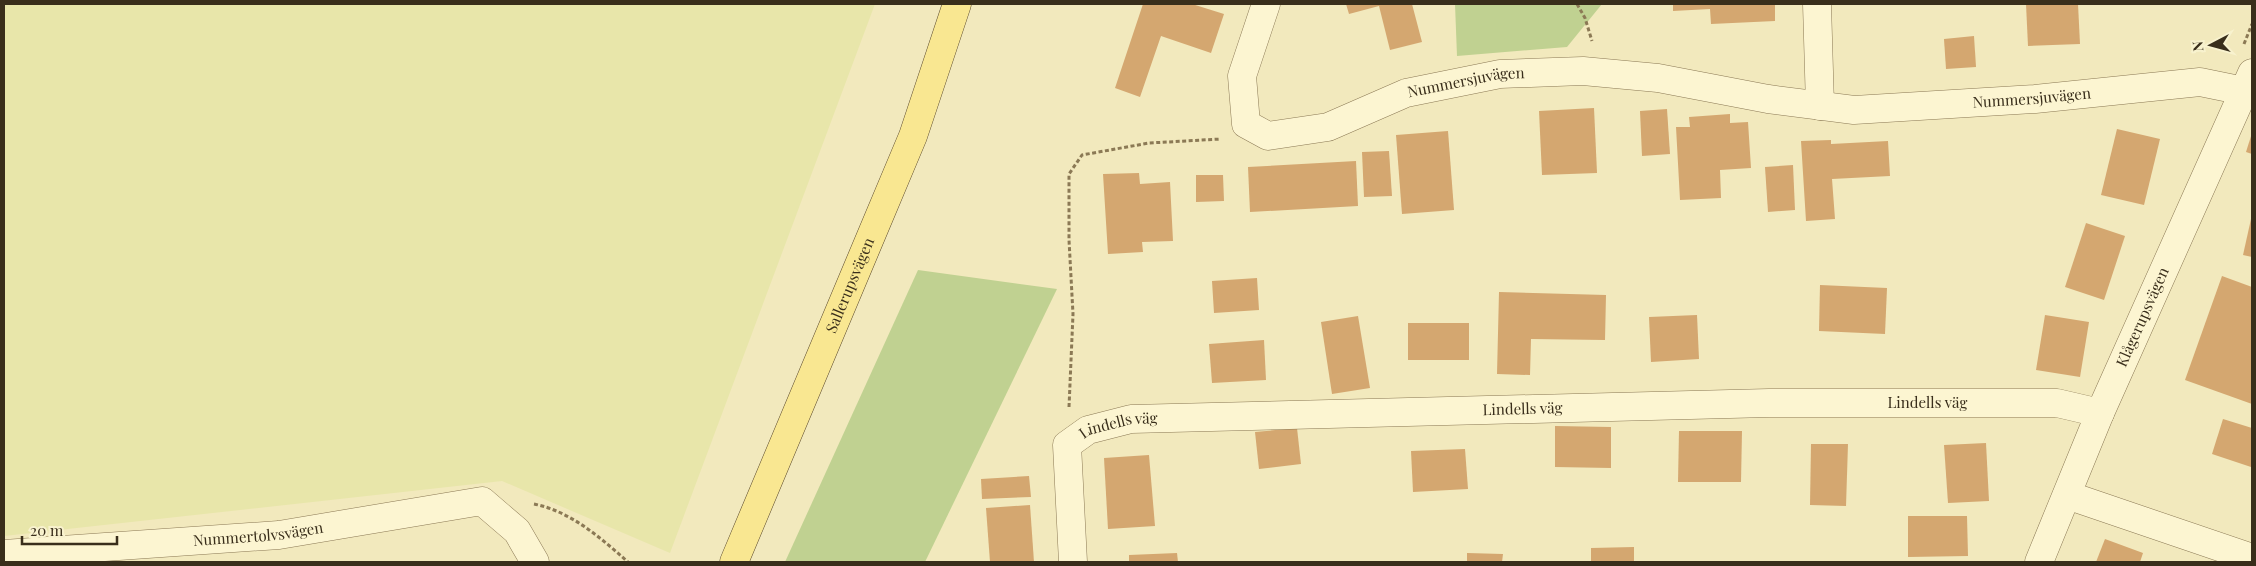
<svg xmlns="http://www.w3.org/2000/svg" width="2256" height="566" viewBox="0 0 2256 566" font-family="'Playfair Display',serif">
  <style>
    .farmland { fill: #e8e6aa }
    .green { fill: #c0d191 }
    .building { fill: #d4a770 }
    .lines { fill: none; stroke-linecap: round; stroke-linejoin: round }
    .minor-casing { stroke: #8b7955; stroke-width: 29 }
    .major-casing { stroke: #58462a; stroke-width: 29 }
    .path { stroke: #8b7955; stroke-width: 3; stroke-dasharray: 4 2.5; stroke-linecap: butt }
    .minor { stroke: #fcf5d1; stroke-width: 28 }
    .major { stroke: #f9e791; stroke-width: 28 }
    .labels { text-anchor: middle; stroke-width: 4.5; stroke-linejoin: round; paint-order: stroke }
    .street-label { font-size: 15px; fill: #392e1b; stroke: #f8f2ce }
  </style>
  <rect width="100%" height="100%" fill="#f2e9bd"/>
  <!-- farmland -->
  <polygon class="farmland" points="4,4 875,4 670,553 502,481 4,536"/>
  <!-- green -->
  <g class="green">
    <polygon points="1455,4 1602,4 1567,47 1457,56"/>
    <polygon points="918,270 1057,289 925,562 785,562"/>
  </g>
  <!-- building -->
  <g class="building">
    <polygon points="1143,4 1192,4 1224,14 1211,53 1161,36 1140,97 1115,88"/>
    <polygon points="1346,4 1412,4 1422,42 1390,50 1379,6 1349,14"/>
    <polygon points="1673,4 1775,4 1775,21 1711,24 1710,9 1673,11"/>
    <polygon points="2026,4 2078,4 2080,44 2028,46"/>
    <polygon points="1974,36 1976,67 1946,69 1944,39"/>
    <polygon points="1594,108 1597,173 1542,175 1539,111"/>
    <polygon points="1667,109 1670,154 1642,156 1640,111"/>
    <polygon points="1730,114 1730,123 1748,122 1751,168 1720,170 1721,198 1680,200 1676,127 1690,127 1689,117"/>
    <polygon points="2117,129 2160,139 2144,205 2101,195"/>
    <polygon points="1448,131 1454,210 1402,214 1396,135"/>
    <polygon points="2252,133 2252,154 2246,152"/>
    <polygon points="1831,140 1831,144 1888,141 1890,176 1832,179 1835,219 1806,221 1801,141"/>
    <polygon points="1389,151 1392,196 1364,197 1362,152"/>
    <polygon points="1356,161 1358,206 1250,212 1248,167"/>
    <polygon points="1793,165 1795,210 1768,212 1765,167"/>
    <polygon points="1139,173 1140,184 1170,182 1173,241 1142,242 1143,252 1108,254 1103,174"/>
    <polygon points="1196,175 1223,175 1224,201 1196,202"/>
    <polygon points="2251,219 2252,219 2252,257 2243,255"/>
    <polygon points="2086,223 2125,236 2104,300 2065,287"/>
    <polygon points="2222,276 2252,287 2252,404 2185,380"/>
    <polygon points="1257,278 1259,310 1214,313 1212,281"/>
    <polygon points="1820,285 1887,288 1885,334 1819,331"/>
    <polygon points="1499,292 1606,295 1605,340 1531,339 1530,375 1497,374"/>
    <polygon points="1697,315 1699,359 1651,362 1649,317"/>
    <polygon points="2045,315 2089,322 2080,377 2036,370"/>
    <polygon points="1358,316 1370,388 1332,394 1321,322"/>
    <rect x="1408" y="323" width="61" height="37"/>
    <polygon points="1264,340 1266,380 1212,383 1209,344"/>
    <polygon points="2223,419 2252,428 2251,467 2212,454"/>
    <polygon points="1555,426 1611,427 1611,468 1555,467"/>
    <polygon points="1297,428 1301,464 1259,469 1255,432"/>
    <polygon points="1679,431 1742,431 1741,482 1678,482"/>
    <polygon points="1986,443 1989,501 1948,503 1944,445"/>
    <polygon points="1811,444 1848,444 1846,506 1810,505"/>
    <polygon points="1465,449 1468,489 1413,492 1411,451"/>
    <polygon points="1149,455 1155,526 1108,529 1104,458"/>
    <polygon points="1029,476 1031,497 982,499 981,479"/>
    <polygon points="1030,505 1034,562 990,562 986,508"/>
    <polygon points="1908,516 1967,516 1968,556 1908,557"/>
    <polygon points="2105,539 2143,553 2140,562 2096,562"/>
    <polygon points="1634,547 1634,562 1591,562 1591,548"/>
    <polygon points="1177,553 1178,562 1129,562 1129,555"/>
    <polygon points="1467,553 1503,554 1502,562 1467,562"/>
  </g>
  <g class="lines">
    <defs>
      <g id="minor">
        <path id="s1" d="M 1266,4 L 1242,76 L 1246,124 L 1268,136 L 1328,127 L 1406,93 L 1500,74 L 1583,71 L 1658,78 L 1768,99 L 1854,110 L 2035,99 L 2200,82 L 2244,91"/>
        <polyline points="1817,4 1820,106"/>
        <polyline points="2067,495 2252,558"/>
        <path id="s2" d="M 4,554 L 279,535 L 482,501 L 517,531 L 535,562"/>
        <path id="s3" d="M 1073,562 L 1067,445 L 1088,430 L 1131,419 L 1769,403 L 2057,403 L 2100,413"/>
        <path id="s4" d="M 2039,562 L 2100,413 L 2252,73"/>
      </g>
      <g id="major">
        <path id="s5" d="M 734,562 L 913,136 L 957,4"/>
      </g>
    </defs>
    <!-- minor casing -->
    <use href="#minor" class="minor-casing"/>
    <!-- major casing -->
    <use href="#major" class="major-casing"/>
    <!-- path -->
    <g class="path">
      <polyline points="1577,4 1585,18 1592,41"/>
      <polyline points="2244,44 2252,24"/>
      <polyline points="1069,407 1073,314 1069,240 1069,174 1082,155 1149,143 1221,139"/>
      <path d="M 534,504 C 570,511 601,538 628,562"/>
    </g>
    <!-- minor -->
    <use href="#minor" class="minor"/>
    <!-- major -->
    <use href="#major" class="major"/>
  </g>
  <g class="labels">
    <!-- street labels -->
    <g class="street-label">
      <text dy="5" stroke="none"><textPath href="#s1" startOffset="356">Nummersjuvägen</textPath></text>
      <text dy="5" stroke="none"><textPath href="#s1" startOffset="926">Nummersjuvägen</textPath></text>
      <text dy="5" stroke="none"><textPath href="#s5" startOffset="300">Sallerupsvägen</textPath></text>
      <text dy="5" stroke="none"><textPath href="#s4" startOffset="266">Klågerupsvägen</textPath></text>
      <text dy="5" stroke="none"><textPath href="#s3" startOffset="984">Lindells väg</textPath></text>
      <text dy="5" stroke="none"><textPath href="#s3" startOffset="579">Lindells väg</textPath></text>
      <text dy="5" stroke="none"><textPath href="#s3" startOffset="174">Lindells väg</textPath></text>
      <text dy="5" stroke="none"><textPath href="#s2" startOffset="255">Nummertolvsvägen</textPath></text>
    </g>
  </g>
  <!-- border -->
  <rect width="2256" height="566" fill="none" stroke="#392e1b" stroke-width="10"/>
  <!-- north arrow -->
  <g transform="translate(2211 45) rotate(264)" stroke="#f8f2ce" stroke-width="4" paint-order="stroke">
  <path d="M0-4L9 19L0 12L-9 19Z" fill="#392e1b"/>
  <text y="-8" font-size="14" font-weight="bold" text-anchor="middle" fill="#392e1b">N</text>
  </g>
  <!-- scale -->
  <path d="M22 536v8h95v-8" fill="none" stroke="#392e1b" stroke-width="2.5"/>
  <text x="30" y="536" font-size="15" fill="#392e1b" stroke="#f8f2ce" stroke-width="4" paint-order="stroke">20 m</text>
</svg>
